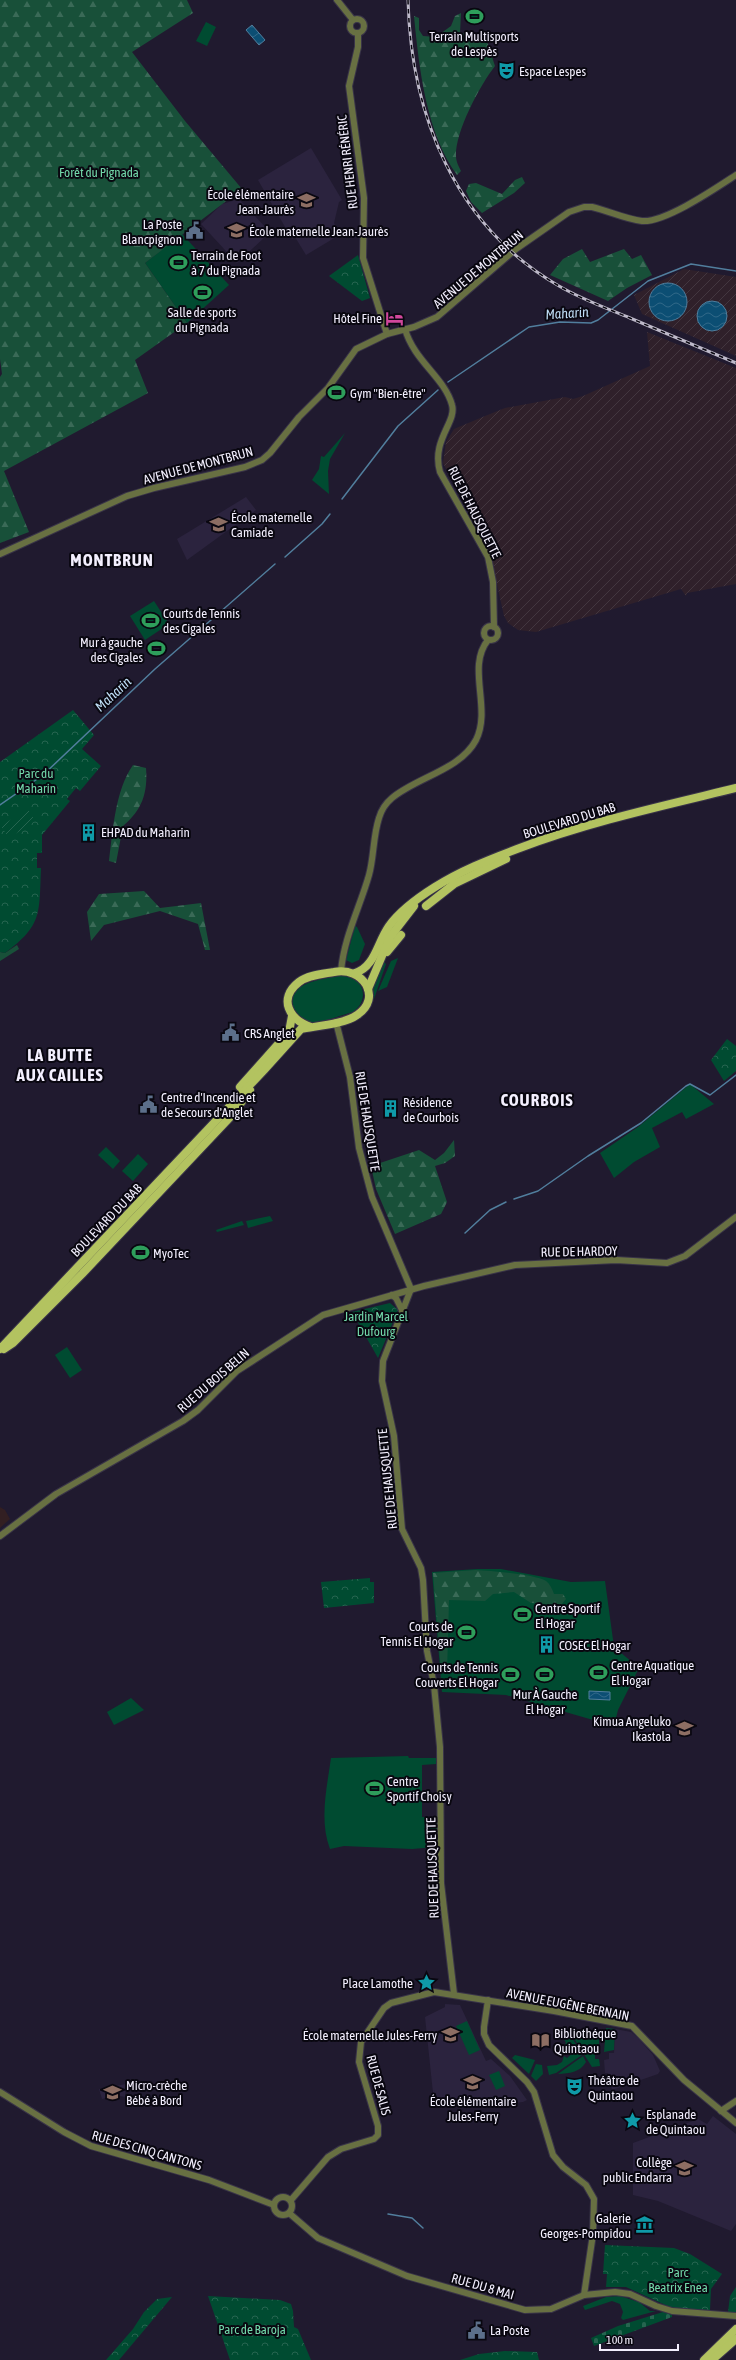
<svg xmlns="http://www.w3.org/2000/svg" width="736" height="2360" viewBox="0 0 736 2360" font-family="'Asap Condensed',sans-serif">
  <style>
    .commercial { fill: #321f22 }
    .industrial { fill: url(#industrial-furrows) }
    .built { fill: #2b233e }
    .grass { fill: #004b31 }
    .forest { fill: url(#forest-firs) }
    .cemetery { fill: url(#cemetery-stones) }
    .park { fill: url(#park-crowns) }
    .garden { fill: url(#garden-furrows) }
    .water { fill: url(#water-waves); stroke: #517e9d }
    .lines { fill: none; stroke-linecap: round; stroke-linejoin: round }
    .stream { stroke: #517e9d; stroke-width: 1.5 }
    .tertiary-casing { stroke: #393448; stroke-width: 8 }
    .primary-casing { stroke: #393448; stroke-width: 10 }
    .tertiary { stroke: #687042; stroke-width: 6 }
    .primary { stroke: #b3c360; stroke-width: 8 }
    .rail-casing { stroke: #bdb9c9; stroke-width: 3 }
    .rail { stroke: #090710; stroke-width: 1.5; stroke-dasharray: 4.5; stroke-linecap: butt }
    .labels { text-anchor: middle; stroke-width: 4; stroke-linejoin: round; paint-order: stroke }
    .poi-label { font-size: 13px; fill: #f3effe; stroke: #090710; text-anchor: start }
    .street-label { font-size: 13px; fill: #f3effe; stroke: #090710 }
    .park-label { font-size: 13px; fill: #72d8aa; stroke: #090710 }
    .water-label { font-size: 14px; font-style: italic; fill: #c0dff7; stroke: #090710 }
    .district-label { font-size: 17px; font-weight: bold; letter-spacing: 1px; fill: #f3effe; stroke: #090710 }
  </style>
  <defs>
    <pattern id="industrial-furrows" width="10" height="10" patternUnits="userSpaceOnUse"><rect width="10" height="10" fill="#2f202a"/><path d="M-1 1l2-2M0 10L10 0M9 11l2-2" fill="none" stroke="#43363f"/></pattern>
    <pattern id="forest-firs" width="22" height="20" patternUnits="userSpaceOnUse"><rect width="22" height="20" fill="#185039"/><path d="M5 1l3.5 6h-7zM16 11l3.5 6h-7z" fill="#3a6a57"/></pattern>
    <pattern id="cemetery-stones" width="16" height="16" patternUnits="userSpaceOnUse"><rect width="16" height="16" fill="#004b31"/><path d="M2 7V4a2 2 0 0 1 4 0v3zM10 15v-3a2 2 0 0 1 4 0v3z" fill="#266550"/></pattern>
    <pattern id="park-crowns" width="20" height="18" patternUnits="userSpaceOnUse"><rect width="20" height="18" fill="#004b31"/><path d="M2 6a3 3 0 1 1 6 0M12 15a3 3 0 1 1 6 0" fill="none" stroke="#266550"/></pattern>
    <pattern id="garden-furrows" width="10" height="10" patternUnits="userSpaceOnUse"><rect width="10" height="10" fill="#004b31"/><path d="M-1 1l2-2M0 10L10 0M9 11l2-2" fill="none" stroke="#266550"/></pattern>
    <pattern id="water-waves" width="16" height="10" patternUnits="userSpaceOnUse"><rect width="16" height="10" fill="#0c4e73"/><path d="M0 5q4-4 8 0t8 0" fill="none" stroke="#306888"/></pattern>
  </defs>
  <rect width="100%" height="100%" fill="#201a2f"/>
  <!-- commercial -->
  <polygon class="commercial" points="0,1507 5,1510 10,1519 0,1528"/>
  <!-- industrial -->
  <g class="industrial">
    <polygon points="684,269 736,277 736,356 642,314 634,295"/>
    <polygon points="647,332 736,368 736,584 687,593 686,596 681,589 536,632 518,630 508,623 504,616 490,553 443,463 446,442 454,429 485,416 505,408 565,397 573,399 583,396 650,366"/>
  </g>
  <!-- built -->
  <g class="built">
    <polygon points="311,148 342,200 339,202 334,223 338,230 334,233 336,237 306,255 295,237 292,239 258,180"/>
    <polygon points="239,199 267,229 264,233 266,236 237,263 201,224 222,204"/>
    <polygon points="246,497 256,510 187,560 177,539"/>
    <polygon points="445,2004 460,2005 486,2061 491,2059 510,2076 527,2100 523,2102 498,2105 437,2102 433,2093 425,2017 445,2007"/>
    <polygon points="615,2029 631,2032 638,2038 653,2055 660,2071 658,2074 612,2090 608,2073 605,2073 604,2060 609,2059 609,2053 614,2053"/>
    <polygon points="126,2084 125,2097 116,2095 102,2099 99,2089"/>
    <polygon points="713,2116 736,2134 736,2224 731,2231 658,2201 633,2195 633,2143 698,2119 707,2124"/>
  </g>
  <!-- grass -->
  <g class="grass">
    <polygon points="472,9 480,12 476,25 467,23"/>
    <polygon points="206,22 216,27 207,46 196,41"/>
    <polygon points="182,234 229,285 187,323 145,263"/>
    <polygon points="345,433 330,459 328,471 329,494 312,480 319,469 321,456 324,457"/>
    <polygon points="154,601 169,624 145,640 130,616"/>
    <polygon points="355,926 357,927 365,944 359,960 352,963 346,960"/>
    <polygon points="398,958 387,987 378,991 391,961"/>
    <polygon points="384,962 386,964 374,999 371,999 372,984"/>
    <path d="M 342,975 C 363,976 371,999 353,1012 C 341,1015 323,1023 311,1022 C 304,1021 297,1016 294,1009 C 283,982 325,979 342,975 Z"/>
    <polygon points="690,1084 714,1104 686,1119 682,1112 652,1128 660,1147 634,1162 614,1178 600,1153 638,1127"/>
    <polygon points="106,1147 120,1161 113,1169 98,1155"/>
    <polygon points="138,1154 148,1164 133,1181 122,1171"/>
    <polygon points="270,1216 273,1221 248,1228 246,1221"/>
    <polygon points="242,1221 244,1225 217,1232 216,1230"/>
    <polygon points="67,1347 82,1370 70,1378 55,1355"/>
    <polygon points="477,1569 501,1569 571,1582 605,1581 614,1647 639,1668 618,1710 614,1726 506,1695 442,1692 432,1572"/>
    <polygon points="131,1698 144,1710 114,1725 107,1712"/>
    <path d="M 408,1756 L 409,1758 L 436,1758 L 436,1764 L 422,1765 L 422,1817 L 438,1818 L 436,1847 L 412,1849 L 344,1846 L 330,1849 C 319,1820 327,1787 331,1758 Z"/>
    <polygon points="467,2021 480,2050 469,2055 456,2026"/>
    <polygon points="606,2028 615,2029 614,2050 604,2052"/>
    <polygon points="568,2032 578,2047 566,2051 563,2055 563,2046 566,2043 561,2033"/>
    <polygon points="570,2032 599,2039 599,2047 595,2047 595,2059 599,2059 600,2066 592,2067"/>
    <polygon points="579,2048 582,2055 556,2073 549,2075 547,2066 557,2065 562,2062 564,2056 567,2058"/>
    <polygon points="515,2055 535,2060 529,2074 512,2058"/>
    <path d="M 583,2056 L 586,2062 C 579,2073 570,2073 558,2074 Z"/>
    <polygon points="536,2064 542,2065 543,2074 536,2081 531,2076"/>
    <polygon points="499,2071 505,2086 496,2090 489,2075"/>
    <polygon points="620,2296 639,2302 650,2311 656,2311 623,2320 621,2318 623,2312 620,2304 612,2301 585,2310 583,2306 606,2297"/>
  </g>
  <!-- forest -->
  <g class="forest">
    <polygon points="0,0 187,0 193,13 132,52 185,121 242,189 145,263 187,323 135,360 148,393 4,471 29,532 0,543 0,377 2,374 0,359"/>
    <path d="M 461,13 L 460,33 C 490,35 487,41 495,66 C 480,85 455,132 456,156 C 456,162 459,167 461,171 L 457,175 C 426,133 419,67 414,16 L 419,18 L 419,30 L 423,36 L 436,37 L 451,26 L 455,16 Z"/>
    <polygon points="522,177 525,183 514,193 482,213 471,202 466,191 469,184 476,183 502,194 515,180"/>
    <polygon points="582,249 590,262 624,249 632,259 641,255 652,275 627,288 608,301 550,275 563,259"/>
    <path d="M 133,765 L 146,768 C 148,793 142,810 123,826 L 116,863 L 109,861 C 113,830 115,791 133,765 Z"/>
    <polygon points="144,891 160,908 201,903 210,950 205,950 198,924 160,911 104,925 91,941 87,912 99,894"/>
    <polygon points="17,945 19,949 0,961 0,952 5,953"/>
    <polygon points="454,1140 455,1156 445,1163 435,1166 447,1202 441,1214 395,1234 376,1189 371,1166 419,1150 435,1160 444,1153"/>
    <path d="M 476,1570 C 491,1571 534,1574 546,1581 C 550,1584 552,1589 554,1594 L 563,1594 L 566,1599 L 561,1605 L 531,1603 L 514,1592 L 493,1594 L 485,1601 L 449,1600 L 447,1672 L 441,1671 L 433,1573 Z"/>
  </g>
  <!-- cemetery -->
  <polygon class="cemetery" points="663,2312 672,2314 672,2317 594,2346 591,2338 618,2326"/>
  <!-- park -->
  <g class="park">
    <polygon points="358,255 370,298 362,301 329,276"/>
    <path d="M 73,710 L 94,735 L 82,749 L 101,766 L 80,791 L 76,788 L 67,799 L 70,801 L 42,835 L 42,853 L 37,853 L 37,868 L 41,868 C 39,913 43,925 5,953 L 0,952 L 0,762 Z"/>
    <polygon points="727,1039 736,1046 736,1071 724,1081 711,1060"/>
    <polygon points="390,1303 398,1310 378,1358 352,1312"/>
    <polygon points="370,1578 370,1582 374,1582 374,1603 324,1608 321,1582"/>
    <polygon points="605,2245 674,2248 690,2254 722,2274 711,2289 710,2310 672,2308 626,2287 606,2287 607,2274 603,2274"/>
    <polygon points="736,2287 736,2313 728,2312 730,2296"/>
    <polygon points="208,2296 280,2300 291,2304 293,2311 294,2327 298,2329 311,2360 230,2360"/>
    <polygon points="172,2297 119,2360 106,2360 133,2329 144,2312 157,2299"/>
    <polygon points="505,2351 537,2352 539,2360 460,2360 479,2354"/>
  </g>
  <!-- garden -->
  <polygon class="garden" points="28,809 35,821 9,838 1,826"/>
  <!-- water -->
  <g class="water">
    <polygon points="252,25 265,40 259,45 246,30"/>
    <circle cx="668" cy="302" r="19"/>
    <circle cx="712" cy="316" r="15"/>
    <polygon points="589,1691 610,1692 610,1700 589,1699"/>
  </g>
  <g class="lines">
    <!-- stream -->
    <g class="stream">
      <polyline points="448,382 529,327 560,322 591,323 598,320 648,281 691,264 736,271"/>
      <polyline points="342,499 398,426 438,390"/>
      <polyline points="285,557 322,524 330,514"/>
      <polyline points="0,805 43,775 155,669 275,564"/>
      <polyline points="514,1199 538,1191 588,1156 641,1123 686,1086 690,1084 710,1095 736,1075"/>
      <polyline points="465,1233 490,1210 506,1202"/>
      <polyline points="388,2214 412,2218 423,2228"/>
    </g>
    <defs>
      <g id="tertiary">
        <polyline points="337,0 353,20"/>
        <circle cx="357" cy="26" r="7"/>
        <polyline points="358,33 358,47 349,86 364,198 363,258 387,334"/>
        <path d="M 405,329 C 414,361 445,378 452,405 C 457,422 431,440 440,472 L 488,557 L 493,582 L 494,627"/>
        <path d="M 0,554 L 127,496 L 154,488 L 245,467 L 262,460 L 270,453 L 299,417 L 328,388 L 356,349 L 387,334 L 414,327 L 437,317 L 516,249 L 569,212 L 584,207 L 592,207 C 609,211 625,219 642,221 C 665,223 716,188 736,175"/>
        <circle cx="491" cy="633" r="7"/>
        <path d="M 341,971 C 344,937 360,907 369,875 C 374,857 373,836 379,818 C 381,811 386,803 392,798 C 417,777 460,770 476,740 C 492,708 466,667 488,640"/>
        <polyline points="336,1022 350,1077 359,1148 372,1197 411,1289 383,1361 382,1381 394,1436 402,1529 421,1568 423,1580 427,1651 434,1685 440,1747 441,1883 454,1994"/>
        <polyline points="392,1295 396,1298 402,1310"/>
        <polyline points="0,1536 56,1494 183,1421 198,1410 237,1371 323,1315 424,1286 515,1265 616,1260 667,1263 685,1256 736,1217"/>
        <polyline points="488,2000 484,2027 484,2034 489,2045 527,2082 534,2092 553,2155 563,2167 586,2185 594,2199 593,2234 584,2295"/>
        <polyline points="0,2092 64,2132 91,2146 209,2180 274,2205"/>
        <polyline points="721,2111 736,2101"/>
        <circle cx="283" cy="2206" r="9"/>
        <polyline points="291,2200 328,2157 341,2149 374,2139 378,2135 378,2126 359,2062 361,2042 384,2008 391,2003 434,1992 554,2011 632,2026 684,2080 736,2123"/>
        <polyline points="289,2213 318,2238 407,2276 525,2310 551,2309 584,2295 615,2292 630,2294 656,2306 672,2311 736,2316"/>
      </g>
      <g id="primary">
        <polyline points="426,906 454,884 506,859"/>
        <polyline points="387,952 401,935"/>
        <path d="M 355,973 C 375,967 377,943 389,926 C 400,911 419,897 435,887 C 460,871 488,860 517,849 C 588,822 662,806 736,788"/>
        <polyline points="368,989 390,937 414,906"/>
        <polyline points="240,1087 289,1032 292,1016"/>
        <path d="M 0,1349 L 264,1070 L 301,1029 C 316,1026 345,1024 357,1015 C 383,998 363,966 334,972 C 323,974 308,975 299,982 C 277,999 290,1020 311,1027"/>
        <polyline points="4,1349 13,1343 82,1274 233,1114 250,1090"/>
        <polyline points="704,2360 736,2329"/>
        <polyline points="712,2360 736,2339"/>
      </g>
    </defs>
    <!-- tertiary casing -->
    <use href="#tertiary" class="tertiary-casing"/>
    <!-- primary casing -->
    <use href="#primary" class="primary-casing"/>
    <!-- tertiary -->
    <use href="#tertiary" class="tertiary"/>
    <!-- primary -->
    <use href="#primary" class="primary"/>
    <defs>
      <path id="rail" d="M 408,0 C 411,115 455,226 559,286 C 581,299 606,308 630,318 C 665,333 701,348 736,363"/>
    </defs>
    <!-- rail casing -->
    <use href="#rail" class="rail-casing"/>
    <!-- rail -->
    <use href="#rail" class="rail"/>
  </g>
  <!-- icons -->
  <defs>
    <symbol id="stadium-bare" viewBox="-9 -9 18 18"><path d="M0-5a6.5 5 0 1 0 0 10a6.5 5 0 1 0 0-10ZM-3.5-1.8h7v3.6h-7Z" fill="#2e9e5b" stroke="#090710" stroke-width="2.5" paint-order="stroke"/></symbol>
    <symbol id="theatre-bare" viewBox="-9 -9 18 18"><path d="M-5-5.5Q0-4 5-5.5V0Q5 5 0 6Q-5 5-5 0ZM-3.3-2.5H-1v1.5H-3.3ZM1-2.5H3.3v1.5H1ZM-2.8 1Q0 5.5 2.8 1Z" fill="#0f9aa8" stroke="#090710" stroke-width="2.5" paint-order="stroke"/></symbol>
    <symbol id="school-bare" viewBox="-9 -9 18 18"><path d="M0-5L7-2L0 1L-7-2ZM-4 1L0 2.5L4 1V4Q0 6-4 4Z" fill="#8d6e63" stroke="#090710" stroke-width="2.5" paint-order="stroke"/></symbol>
    <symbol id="civic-bare" viewBox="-9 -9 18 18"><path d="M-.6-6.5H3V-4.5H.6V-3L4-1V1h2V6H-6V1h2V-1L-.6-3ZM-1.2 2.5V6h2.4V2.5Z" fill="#5c6f8a" stroke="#090710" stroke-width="2.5" paint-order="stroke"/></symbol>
    <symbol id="hotel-bare" viewBox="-9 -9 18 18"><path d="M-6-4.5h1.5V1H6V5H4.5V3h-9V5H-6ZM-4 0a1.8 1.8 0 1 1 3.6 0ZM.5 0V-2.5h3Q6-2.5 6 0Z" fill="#d1479c" stroke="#090710" stroke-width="2.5" paint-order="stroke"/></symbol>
    <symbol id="building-bare" viewBox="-9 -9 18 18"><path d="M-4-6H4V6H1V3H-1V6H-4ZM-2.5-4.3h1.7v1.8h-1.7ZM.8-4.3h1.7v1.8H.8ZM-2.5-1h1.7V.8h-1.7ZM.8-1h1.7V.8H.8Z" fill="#0f9aa8" stroke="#090710" stroke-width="2.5" paint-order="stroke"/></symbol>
    <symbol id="sight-bare" viewBox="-9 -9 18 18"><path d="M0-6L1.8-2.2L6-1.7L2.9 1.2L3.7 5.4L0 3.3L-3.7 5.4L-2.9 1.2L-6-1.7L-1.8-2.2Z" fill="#0f9aa8" stroke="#090710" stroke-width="2.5" paint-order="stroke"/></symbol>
    <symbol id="library-bare" viewBox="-9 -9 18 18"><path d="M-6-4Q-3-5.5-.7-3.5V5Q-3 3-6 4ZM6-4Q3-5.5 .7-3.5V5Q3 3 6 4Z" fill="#8d6e63" stroke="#090710" stroke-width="2.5" paint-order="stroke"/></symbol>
    <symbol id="museum-bare" viewBox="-9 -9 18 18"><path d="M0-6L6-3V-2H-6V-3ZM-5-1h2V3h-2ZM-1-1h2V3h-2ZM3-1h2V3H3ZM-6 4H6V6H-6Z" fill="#0f9aa8" stroke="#090710" stroke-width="2.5" paint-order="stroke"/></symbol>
  </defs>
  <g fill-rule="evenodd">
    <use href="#stadium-bare" x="462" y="4" width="25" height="25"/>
    <use href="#theatre-bare" x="494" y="58" width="25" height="25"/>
    <use href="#school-bare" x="294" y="188" width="25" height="25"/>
    <use href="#civic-bare" x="182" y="218" width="25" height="25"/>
    <use href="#school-bare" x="224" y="218" width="25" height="25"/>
    <use href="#stadium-bare" x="166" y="250" width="25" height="25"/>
    <use href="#stadium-bare" x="190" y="280" width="25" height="25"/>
    <use href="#hotel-bare" x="382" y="306" width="25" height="25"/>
    <use href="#stadium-bare" x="324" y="380" width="25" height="25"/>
    <use href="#school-bare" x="206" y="512" width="25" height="25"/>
    <use href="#stadium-bare" x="138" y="608" width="25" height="25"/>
    <use href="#stadium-bare" x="144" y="636" width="25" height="25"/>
    <use href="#building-bare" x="76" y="820" width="25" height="25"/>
    <use href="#civic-bare" x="218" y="1020" width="25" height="25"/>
    <use href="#civic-bare" x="136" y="1092" width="25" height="25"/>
    <use href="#building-bare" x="378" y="1096" width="25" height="25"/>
    <use href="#stadium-bare" x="128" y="1240" width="25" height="25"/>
    <use href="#stadium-bare" x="510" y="1602" width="25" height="25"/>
    <use href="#stadium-bare" x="454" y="1620" width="25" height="25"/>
    <use href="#building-bare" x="534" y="1632" width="25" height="25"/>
    <use href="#stadium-bare" x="586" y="1660" width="25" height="25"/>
    <use href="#stadium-bare" x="498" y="1662" width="25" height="25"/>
    <use href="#stadium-bare" x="532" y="1662" width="25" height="25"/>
    <use href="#school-bare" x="672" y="1716" width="25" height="25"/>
    <use href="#stadium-bare" x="362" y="1776" width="25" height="25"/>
    <use href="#sight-bare" x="414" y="1970" width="25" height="25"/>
    <use href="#school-bare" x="438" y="2022" width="25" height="25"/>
    <use href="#library-bare" x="528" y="2028" width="25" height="25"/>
    <use href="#school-bare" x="460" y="2070" width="25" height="25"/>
    <use href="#theatre-bare" x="562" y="2074" width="25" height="25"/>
    <use href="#school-bare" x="100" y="2080" width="25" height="25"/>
    <use href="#sight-bare" x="620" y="2108" width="25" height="25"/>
    <use href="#school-bare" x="672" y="2156" width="25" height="25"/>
    <use href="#museum-bare" x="632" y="2212" width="25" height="25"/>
    <use href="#civic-bare" x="464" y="2318" width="25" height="25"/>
  </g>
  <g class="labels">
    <!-- poi labels -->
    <g class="poi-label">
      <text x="474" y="41" text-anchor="middle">Terrain Multisports<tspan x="474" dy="15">de Lespès</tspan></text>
      <text x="519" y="76">Espace Lespes</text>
      <text x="294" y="199" text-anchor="end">École élémentaire<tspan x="294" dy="15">Jean-Jaurès</tspan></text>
      <text x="182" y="229" text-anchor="end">La Poste<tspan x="182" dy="15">Blancpignon</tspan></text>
      <text x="249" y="236">École maternelle Jean-Jaurès</text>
      <text x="191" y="260">Terrain de Foot<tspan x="191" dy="15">à 7 du Pignada</tspan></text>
      <text x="202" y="317" text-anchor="middle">Salle de sports<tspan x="202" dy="15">du Pignada</tspan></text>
      <text x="382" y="323" text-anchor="end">Hôtel Fine</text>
      <text x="350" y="398">Gym "Bien-être"</text>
      <text x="231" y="522">École maternelle<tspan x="231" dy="15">Camiade</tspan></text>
      <text x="163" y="618">Courts de Tennis<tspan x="163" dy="15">des Cigales</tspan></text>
      <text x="143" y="647" text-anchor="end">Mur à gauche<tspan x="143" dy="15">des Cigales</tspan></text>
      <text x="101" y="837">EHPAD du Maharin</text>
      <text x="244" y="1038">CRS Anglet</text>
      <text x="161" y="1102">Centre d'Incendie et<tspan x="161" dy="15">de Secours d'Anglet</tspan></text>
      <text x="403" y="1107">Résidence<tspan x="403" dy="15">de Courbois</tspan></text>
      <text x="153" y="1258">MyoTec</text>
      <text x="535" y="1613">Centre Sportif<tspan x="535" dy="15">El Hogar</tspan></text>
      <text x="453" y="1631" text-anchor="end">Courts de<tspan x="453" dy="15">Tennis El Hogar</tspan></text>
      <text x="559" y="1650">COSEC El Hogar</text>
      <text x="611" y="1670">Centre Aquatique<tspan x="611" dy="15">El Hogar</tspan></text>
      <text x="498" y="1672" text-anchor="end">Courts de Tennis<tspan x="498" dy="15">Couverts El Hogar</tspan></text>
      <text x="545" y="1699" text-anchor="middle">Mur À Gauche<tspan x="545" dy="15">El Hogar</tspan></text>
      <text x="671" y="1726" text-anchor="end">Kimua Angeluko<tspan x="671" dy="15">Ikastola</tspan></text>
      <text x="387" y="1786">Centre<tspan x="387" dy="15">Sportif Choisy</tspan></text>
      <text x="413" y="1988" text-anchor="end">Place Lamothe</text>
      <text x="554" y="2038">Bibliothéque<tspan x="554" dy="15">Quintaou</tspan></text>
      <text x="437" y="2040" text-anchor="end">École maternelle Jules-Ferry</text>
      <text x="588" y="2085">Théâtre de<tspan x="588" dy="15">Quintaou</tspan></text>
      <text x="126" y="2090">Micro-crèche<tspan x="126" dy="15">Bébé à Bord</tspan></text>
      <text x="473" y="2106" text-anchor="middle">École élémentaire<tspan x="473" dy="15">Jules-Ferry</tspan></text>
      <text x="646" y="2119">Esplanade<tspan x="646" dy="15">de Quintaou</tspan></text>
      <text x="672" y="2167" text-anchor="end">Collège<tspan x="672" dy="15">public Endarra</tspan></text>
      <text x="631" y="2223" text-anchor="end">Galerie<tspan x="631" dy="15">Georges-Pompidou</tspan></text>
      <text x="490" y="2335">La Poste</text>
    </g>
    <!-- street labels -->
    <g class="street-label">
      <text transform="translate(347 162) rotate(-97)" y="5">RUE HENRI RÉNÉRIC</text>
      <text transform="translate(478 269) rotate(-40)" y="5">AVENUE DE MONTBRUN</text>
      <text transform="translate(198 465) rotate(-15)" y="5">AVENUE DE MONTBRUN</text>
      <text transform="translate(475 512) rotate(63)" y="5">RUE DE HAUSQUETTE</text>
      <text transform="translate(569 820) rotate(-17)" y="5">BOULEVARD DU BAB</text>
      <text transform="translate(368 1121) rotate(81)" y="5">RUE DE HAUSQUETTE</text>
      <text transform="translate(106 1220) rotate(-46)" y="5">BOULEVARD DU BAB</text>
      <text transform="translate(579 1251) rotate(-1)" y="5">RUE DE HARDOY</text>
      <text transform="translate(213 1380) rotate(-41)" y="5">RUE DU BOIS BELIN</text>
      <text transform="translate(387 1479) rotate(-96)" y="5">RUE DE HAUSQUETTE</text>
      <text transform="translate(432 1868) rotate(-92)" y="5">RUE DE HAUSQUETTE</text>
      <text transform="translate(568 2004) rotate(11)" y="5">AVENUE EUGÈNE BERNAIN</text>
      <text transform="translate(379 2085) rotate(75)" y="5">RUE DE SALIS</text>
      <text transform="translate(147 2150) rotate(16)" y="5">RUE DES CINQ CANTONS</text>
      <text transform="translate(483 2286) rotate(16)" y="5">RUE DU 8 MAI</text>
    </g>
    <!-- park labels -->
    <g class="park-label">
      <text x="99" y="177">Forêt du Pignada</text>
      <text x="36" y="778">Parc du<tspan x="36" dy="15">Maharin</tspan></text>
      <text x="376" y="1321">Jardin Marcel<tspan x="376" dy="15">Dufourg</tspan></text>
      <text x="678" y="2277">Parc<tspan x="678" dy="15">Beatrix Enea</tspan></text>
      <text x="252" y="2334">Parc de Baroja</text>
    </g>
    <!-- water labels -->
    <g class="water-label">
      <text transform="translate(567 313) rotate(-4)" y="5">Maharin</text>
      <text transform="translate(113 694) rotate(-43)" y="5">Maharin</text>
    </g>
    <!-- district labels -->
    <g class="district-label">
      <text x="112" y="566">MONTBRUN</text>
      <text x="60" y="1061">LA BUTTE<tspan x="60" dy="20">AUX CAILLES</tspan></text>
      <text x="537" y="1106">COURBOIS</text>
    </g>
  </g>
  <!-- scale -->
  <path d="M600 2344v6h78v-6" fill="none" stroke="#f3effe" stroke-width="2"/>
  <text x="606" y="2344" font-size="12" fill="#f3effe" stroke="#090710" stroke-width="3" paint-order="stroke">100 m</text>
</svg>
